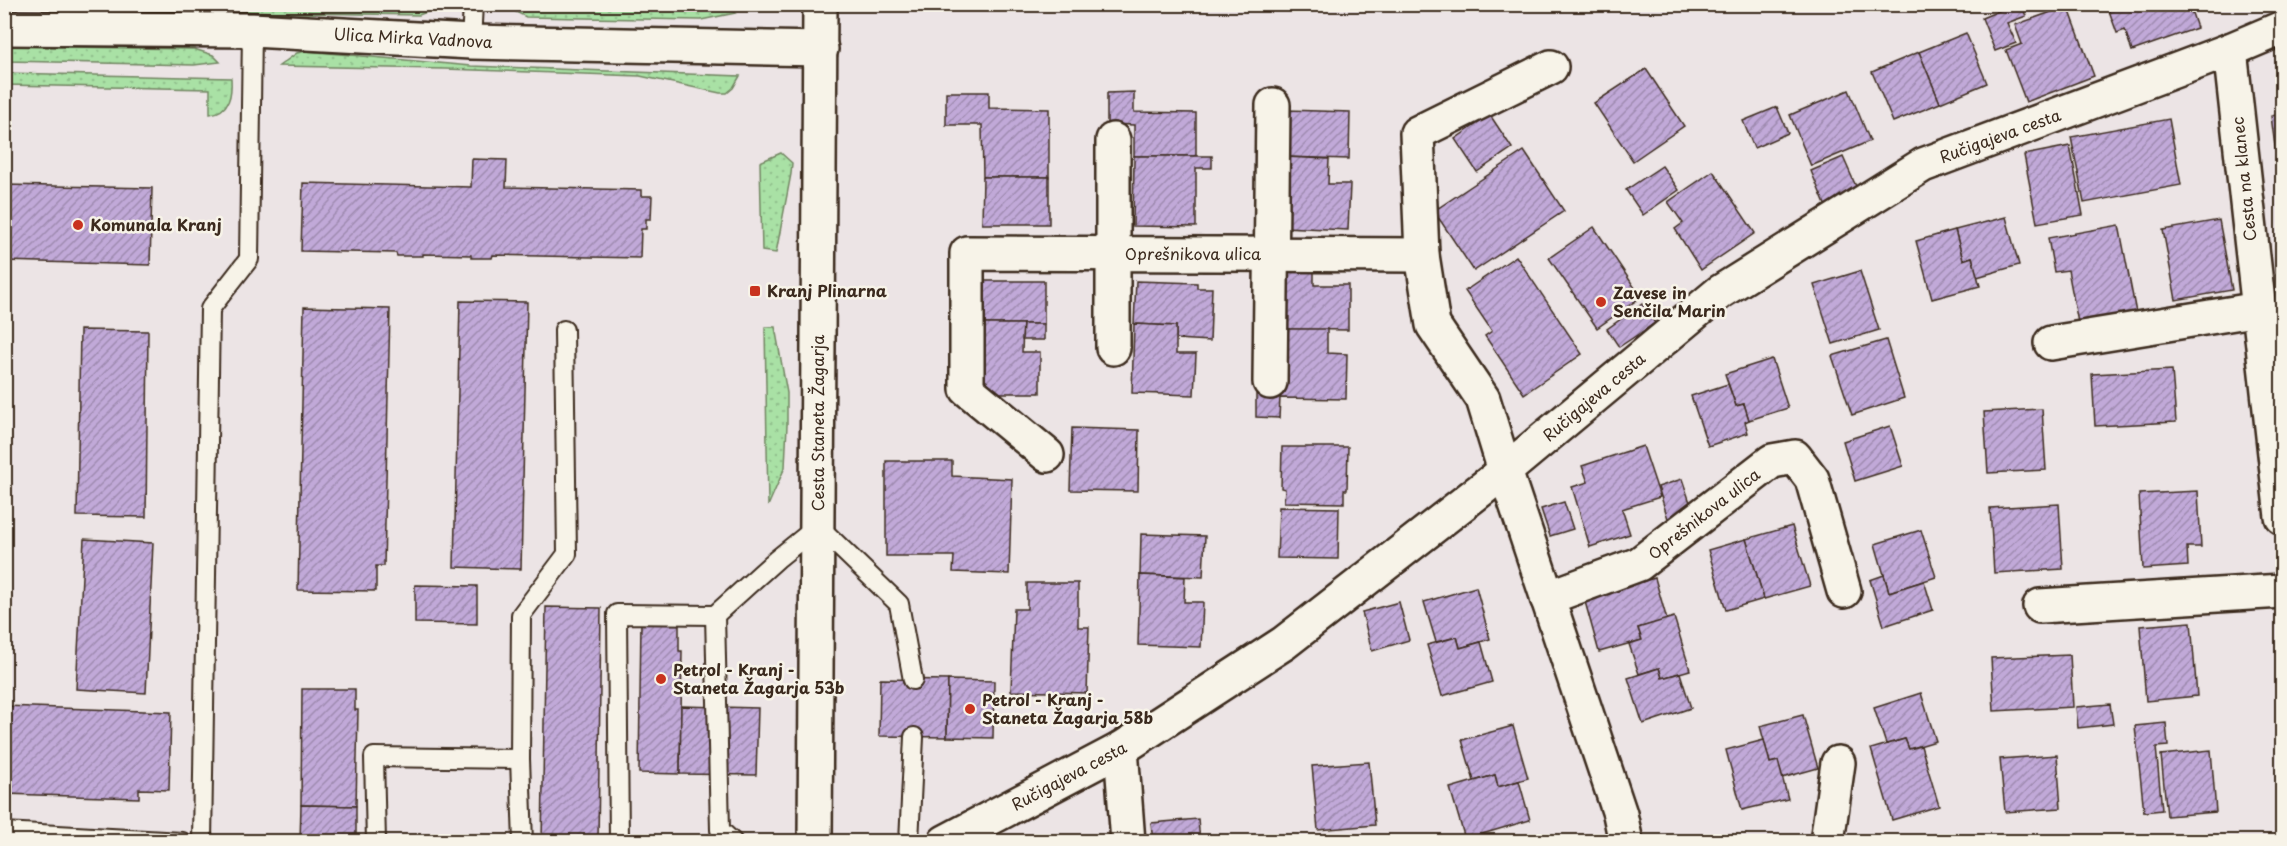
<svg xmlns="http://www.w3.org/2000/svg" width="2287" height="846" viewBox="0 0 2287 846" font-family="'Playpen Sans',sans-serif">
  <style>
    .grass { fill: url(#grass-dots); stroke: #728662; stroke-width: 1.5 }
    .building { fill: url(#building-hatch); stroke: #3b2a1e; stroke-width: 1.5 }
    .lines { fill: none; stroke-linecap: round; stroke-linejoin: round }
    .service-casing { stroke: #3b2a1e; stroke-width: 22 }
    .minor-casing { stroke: #3b2a1e; stroke-width: 38 }
    .primary-casing { stroke: #3b2a1e; stroke-width: 38 }
    .service { stroke: #f7f3e8; stroke-width: 18 }
    .minor { stroke: #f7f3e8; stroke-width: 33 }
    .primary { stroke: #f7f3e8; stroke-width: 33 }
    .poi-dot { fill: #c8321e; stroke: #f7f3e8; stroke-width: 2 }
    .labels { text-anchor: middle; stroke-width: 5; stroke-linejoin: round; paint-order: stroke }
    .street-label { font-size: 16px; fill: #3b2a1e; stroke: #f7f3e8 }
    .poi-label { font-size: 16px; font-weight: bold; fill: #3b2a1e; stroke: #f7f3e8; text-anchor: start }
  </style>
  <defs>
    <pattern id="grass-dots" width="8" height="8" patternUnits="userSpaceOnUse" patternTransform="scale(1.5)"><rect width="8" height="8" fill="#a9e1a5"/><path d="M2 2h.1M6 6h.1" fill="none" stroke="#92c18e" stroke-width="1.8" stroke-linecap="round"/></pattern>
    <pattern id="building-hatch" width="6" height="6" patternUnits="userSpaceOnUse" patternTransform="scale(1.5)"><rect width="6" height="6" fill="#c1a9d8"/><path d="M-1 1l2-2M0 6l6-6M5 7l2-2" fill="none" stroke="#9e8aaf"/></pattern>
  </defs>
  <rect width="100%" height="100%" fill="#ece4e5"/>
  <filter id="ink" filterUnits="userSpaceOnUse"><feTurbulence type="fractalNoise" baseFrequency=".0167" numOctaves="2"/><feDisplacementMap in="SourceGraphic" scale="12" xChannelSelector="R" yChannelSelector="G"/><feConvolveMatrix kernelMatrix="1 2 1 2 8 2 1 2 1" color-interpolation-filters="sRGB"/></filter>
  <g filter="url(#ink)">
    <!-- grass -->
    <g class="grass">
      <polygon points="508,4 720,6 728,8 735,13 701,20 526,17 510,9"/>
      <polygon points="62,5 441,4 441,5 437,8 419,15 76,9"/>
      <polygon points="7,46 194,49 213,55 220,62 194,65 7,61"/>
      <polygon points="306,51 471,66 740,76 733,88 727,93 720,93 640,76 445,69 279,66 297,53"/>
      <path d="M 5,73 L 231,78 C 232,94 230,112 210,114 L 210,89 L 5,85 Z"/>
      <polygon points="781,153 792,163 791,174 776,253 762,251 760,162"/>
      <polygon points="765,327 775,327 787,393 787,425 785,467 768,506"/>
    </g>
    <!-- building -->
    <g class="building">
      <polygon points="2015,4 2021,4 2026,16 2007,23 2016,43 1995,51 1982,18"/>
      <polygon points="2118,4 2189,4 2197,28 2132,51 2125,30 2117,33 2108,8"/>
      <polygon points="2068,6 2094,76 2026,102 2006,50 2022,44 2015,25"/>
      <polygon points="1966,33 1987,83 1940,103 1919,52"/>
      <polygon points="1919,52 1940,103 1893,122 1872,72"/>
      <polygon points="1646,69 1684,126 1633,161 1594,103"/>
      <polygon points="1849,90 1870,141 1811,166 1790,115"/>
      <polygon points="946,92 989,92 989,108 1049,109 1049,177 983,177 982,125 946,125"/>
      <polygon points="1134,92 1134,112 1196,113 1196,156 1134,156 1134,125 1107,124 1107,93"/>
      <polygon points="1777,107 1788,133 1754,148 1743,121"/>
      <polygon points="1286,110 1350,112 1349,159 1285,157"/>
      <polygon points="2282,114 2282,184 2280,184 2271,116"/>
      <polygon points="1490,115 1512,148 1477,172 1455,139"/>
      <polygon points="2169,119 2181,185 2084,203 2071,137"/>
      <polygon points="2070,146 2083,215 2037,223 2024,155"/>
      <polygon points="1524,151 1564,211 1474,271 1434,211"/>
      <polygon points="1134,156 1212,156 1212,168 1196,168 1196,227 1133,226"/>
      <polygon points="1285,157 1329,159 1328,184 1350,184 1348,230 1283,227"/>
      <polygon points="1843,157 1859,193 1826,207 1811,171"/>
      <polygon points="472,159 507,160 506,187 641,190 641,196 652,196 651,219 646,219 646,229 641,229 640,258 493,255 492,258 471,258 471,255 423,254 423,256 397,256 396,253 301,251 303,183 471,187"/>
      <polygon points="1662,166 1679,190 1643,215 1626,190"/>
      <polygon points="1713,171 1755,233 1701,270 1675,229 1683,223 1668,202"/>
      <polygon points="983,177 1049,177 1049,224 982,224"/>
      <polygon points="4,185 152,188 150,265 4,261"/>
      <polygon points="2006,217 2019,265 1977,277 1972,257 1963,260 1955,230"/>
      <polygon points="2219,220 2232,290 2176,300 2163,230"/>
      <polygon points="2119,225 2137,318 2079,328 2068,270 2054,272 2048,238"/>
      <polygon points="1594,227 1641,297 1597,328 1549,258"/>
      <polygon points="1955,230 1963,260 1972,257 1980,286 1932,299 1916,241"/>
      <polygon points="1516,256 1582,354 1524,394 1485,336 1492,331 1465,291"/>
      <polygon points="1282,270 1314,271 1314,285 1348,285 1348,330 1281,329"/>
      <polygon points="1860,271 1879,330 1833,344 1814,285"/>
      <rect x="977" y="281" width="67" height="43"/>
      <polygon points="1136,281 1197,283 1197,288 1212,288 1210,341 1176,339 1176,326 1134,324"/>
      <polygon points="460,301 527,302 521,569 454,567"/>
      <polygon points="1642,304 1655,323 1619,347 1607,329"/>
      <polygon points="304,307 390,309 384,566 376,566 376,591 298,590"/>
      <polygon points="977,324 1023,324 1022,352 1040,352 1040,393 977,393"/>
      <polygon points="1023,324 1044,324 1044,340 1022,340"/>
      <polygon points="1134,324 1176,326 1176,354 1196,354 1194,395 1132,393"/>
      <polygon points="1281,329 1327,329 1327,353 1347,354 1346,399 1280,398 1279,418 1256,417 1256,392 1280,392"/>
      <polygon points="80,330 148,331 146,517 77,516"/>
      <polygon points="1886,340 1904,398 1852,415 1832,356"/>
      <polygon points="1772,359 1788,408 1749,420 1744,404 1736,406 1725,374"/>
      <polygon points="2172,370 2176,422 2095,426 2092,374"/>
      <polygon points="1728,384 1736,406 1744,404 1749,420 1745,422 1748,433 1708,446 1691,396"/>
      <polygon points="2042,409 2046,470 1988,473 1984,412"/>
      <polygon points="1890,426 1903,466 1855,481 1843,441"/>
      <polygon points="1072,428 1139,430 1138,491 1070,490"/>
      <polygon points="1643,446 1660,497 1622,509 1630,534 1590,547 1572,487 1588,482 1582,466"/>
      <polygon points="1282,447 1348,447 1347,490 1344,490 1344,503 1284,502 1285,489 1281,488"/>
      <polygon points="886,461 952,461 952,476 1012,479 1009,574 953,572 954,556 886,556"/>
      <polygon points="1682,479 1695,517 1670,525 1658,487"/>
      <polygon points="2198,491 2201,547 2187,547 2188,566 2143,569 2139,494"/>
      <polygon points="1564,502 1573,529 1550,536 1541,509"/>
      <polygon points="2059,504 2063,569 1994,573 1990,508"/>
      <polygon points="1279,507 1339,508 1338,559 1277,558"/>
      <polygon points="1792,526 1810,586 1764,599 1746,539"/>
      <polygon points="1921,530 1936,577 1889,592 1875,544"/>
      <polygon points="1141,534 1205,536 1203,577 1140,575"/>
      <polygon points="84,539 153,543 146,693 76,689"/>
      <polygon points="1746,539 1764,599 1726,610 1708,550"/>
      <polygon points="1140,575 1185,577 1184,602 1203,602 1201,647 1138,645"/>
      <polygon points="1884,575 1889,592 1924,581 1933,610 1884,626 1870,580"/>
      <polygon points="1655,578 1667,620 1638,628 1642,640 1599,652 1584,598"/>
      <polygon points="1027,583 1078,583 1078,627 1089,627 1087,693 1011,691 1014,609 1027,609"/>
      <polygon points="415,585 477,586 477,624 415,623"/>
      <polygon points="1476,587 1490,639 1460,648 1457,637 1436,642 1424,602"/>
      <polygon points="1399,602 1409,640 1372,651 1362,612"/>
      <polygon points="546,607 601,608 598,842 542,842"/>
      <polygon points="1674,617 1690,670 1662,678 1659,668 1639,674 1629,644 1642,640 1638,628"/>
      <polygon points="641,621 679,622 679,651 682,651 680,774 639,773"/>
      <polygon points="2191,622 2197,696 2146,701 2140,626"/>
      <polygon points="1457,637 1460,648 1481,642 1492,682 1442,696 1427,645"/>
      <polygon points="2070,655 2073,707 1994,711 1991,658"/>
      <polygon points="1659,668 1662,678 1680,673 1691,708 1643,724 1628,678"/>
      <polygon points="880,679 948,680 947,737 879,736"/>
      <polygon points="948,680 994,681 993,738 947,737"/>
      <polygon points="302,689 355,689 355,710 358,710 356,806 301,805"/>
      <polygon points="1921,693 1936,741 1909,749 1905,739 1886,744 1874,708"/>
      <polygon points="2110,704 2113,724 2078,728 2076,707"/>
      <polygon points="4,706 171,712 169,790 139,789 139,798 4,794"/>
      <polygon points="681,706 758,708 756,775 680,774"/>
      <polygon points="1803,715 1818,768 1782,778 1778,761 1770,763 1760,726"/>
      <polygon points="2166,723 2168,746 2156,747 2162,810 2144,812 2135,726"/>
      <polygon points="1513,726 1528,778 1498,787 1495,775 1474,781 1462,740"/>
      <polygon points="1905,739 1909,749 1921,746 1939,806 1892,820 1871,749"/>
      <polygon points="1764,740 1770,763 1778,761 1788,799 1742,810 1726,750"/>
      <polygon points="2211,750 2216,812 2167,816 2161,755"/>
      <polygon points="2057,755 2061,808 2005,812 2000,759"/>
      <polygon points="1369,762 1375,825 1318,830 1312,766"/>
      <polygon points="1495,775 1498,787 1519,781 1530,820 1465,839 1450,788"/>
      <polygon points="301,805 356,806 356,842 300,842"/>
      <polygon points="1198,819 1200,842 1153,842 1151,823"/>
    </g>
    <g class="lines">
      <defs>
        <g id="service">
          <polyline points="471,42 473,4"/>
          <polyline points="715,615 720,830 733,842"/>
          <polyline points="4,832 182,842"/>
          <polyline points="202,842 210,309 249,259 252,30"/>
          <polyline points="376,842 374,757 520,759"/>
          <polyline points="523,842 520,759 521,615 567,554 564,330"/>
          <polyline points="619,842 617,614 715,615 777,559 818,526 899,604 913,680"/>
          <polyline points="909,842 914,737"/>
        </g>
        <g id="minor">
          <polyline points="4,28 252,30 471,42 821,49"/>
          <polyline points="2230,50 2282,517"/>
          <polyline points="1551,67 1417,133 1422,255 1433,325 1483,399 1505,471 1620,814 1626,842"/>
          <polyline points="1113,140 1113,348"/>
          <polyline points="2051,343 2259,309"/>
          <polyline points="1270,382 1273,105"/>
          <polyline points="1047,455 967,389 967,253 1422,255"/>
          <polyline points="1547,598 1639,564 1772,461 1795,457 1812,479 1844,591"/>
          <polyline points="2040,606 2282,591"/>
          <polyline points="1121,749 1128,842"/>
          <polyline points="945,842 1121,749 1284,643 1505,471 1720,292 1923,165 2230,50 2282,28"/>
          <polyline points="1827,842 1838,763"/>
        </g>
        <polyline id="primary" points="815,842 820,4"/>
      </defs>
      <!-- service casing -->
      <use href="#service" class="service-casing"/>
      <!-- minor casing -->
      <use href="#minor" class="minor-casing"/>
      <!-- primary casing -->
      <use href="#primary" class="primary-casing"/>
      <!-- service -->
      <use href="#service" class="service"/>
      <!-- minor -->
      <use href="#minor" class="minor"/>
      <!-- primary -->
      <use href="#primary" class="primary"/>
    </g>
  </g>
  <!-- markers -->
  <g class="poi-dot">
    <circle cx="78" cy="225" r="6"/>
    <rect x="749" y="285" width="12" height="12" rx="3"/>
    <circle cx="1601" cy="302" r="6"/>
    <circle cx="661" cy="679" r="6"/>
    <circle cx="970" cy="709" r="6"/>
  </g>
  <g class="labels">
    <!-- street labels -->
    <g class="street-label">
      <text transform="translate(413 38) rotate(3)" y="6">Ulica Mirka Vadnova</text>
      <text transform="translate(2000 136) rotate(-20)" y="6">Ručigajeva cesta</text>
      <text transform="translate(2244 179) rotate(-96)" y="6">Cesta na klanec</text>
      <text x="1193" y="260">Oprešnikova ulica</text>
      <text transform="translate(1594 397) rotate(-40)" y="6">Ručigajeva cesta</text>
      <text transform="translate(818 423) rotate(-90)" y="6">Cesta Staneta Žagarja</text>
      <text transform="translate(1704 514) rotate(-38)" y="6">Oprešnikova ulica</text>
      <text transform="translate(1069 776) rotate(-28)" y="6">Ručigajeva cesta</text>
    </g>
    <!-- poi labels -->
    <g class="poi-label">
      <text x="90" y="231">Komunala Kranj</text>
      <text x="767" y="297">Kranj Plinarna</text>
      <text x="1613" y="299">Zavese in<tspan x="1613" dy="18">Senčila Marin</tspan></text>
      <text x="673" y="676">Petrol - Kranj -<tspan x="673" dy="18">Staneta Žagarja 53b</tspan></text>
      <text x="982" y="706">Petrol - Kranj -<tspan x="982" dy="18">Staneta Žagarja 58b</tspan></text>
    </g>
  </g>
  <!-- margin -->
  <rect width="2287" height="846" fill="none" stroke="#f7f3e8" stroke-width="24"/>
  <rect x="12" y="12" width="2263" height="822" fill="none" stroke="#3b2a1e" stroke-width="2" filter="url(#ink)"/>
</svg>
